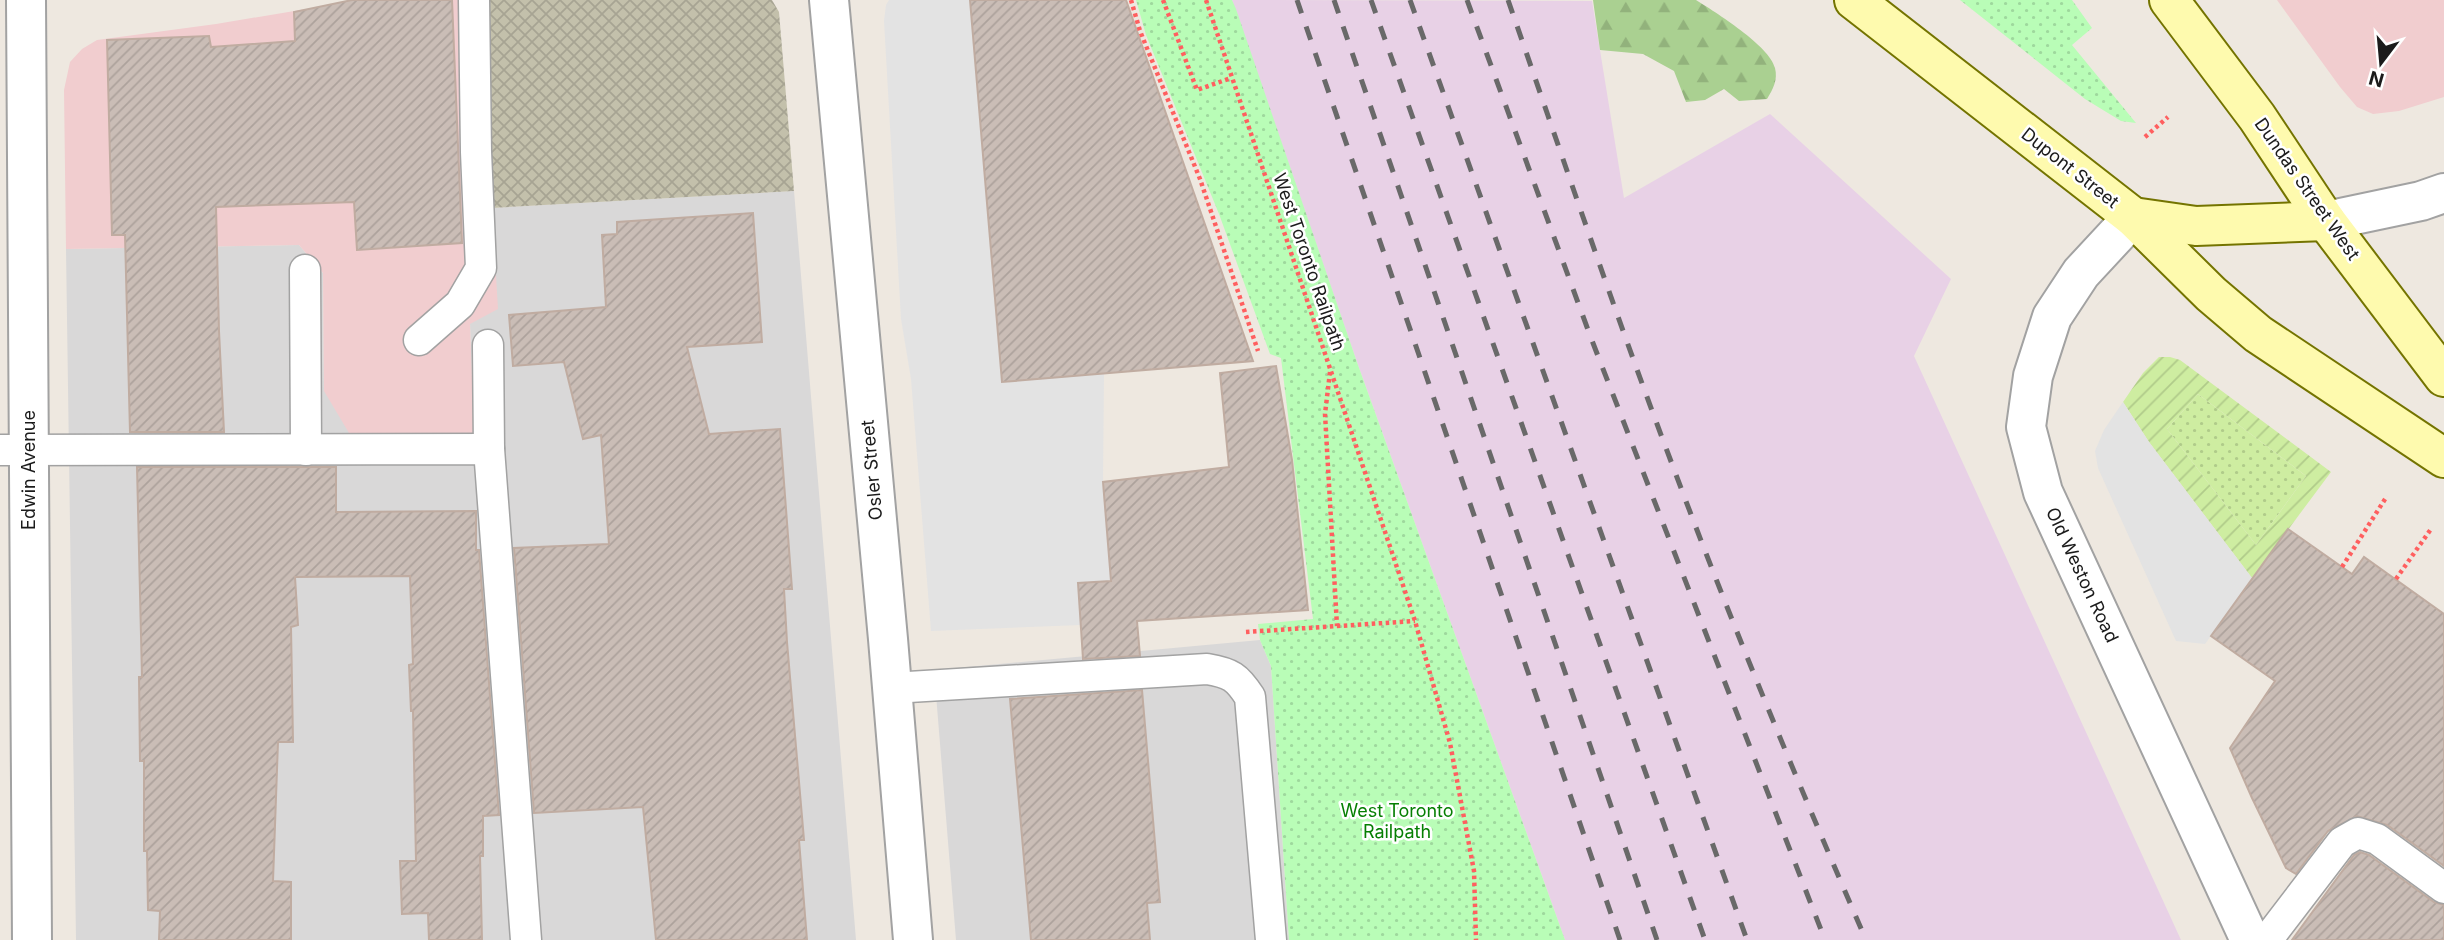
<svg xmlns="http://www.w3.org/2000/svg" width="2444" height="940" viewBox="0 0 2444 940" font-family="Inter,sans-serif">
  <style>
    .residential { fill: #d9d8d8 }
    .commercial { fill: #f1cdcf }
    .industrial { fill: #e8d1e6 }
    .construction { fill: url(#construction-cross-hatch) }
    .grass { fill: url(#grass-dots) }
    .forest { fill: url(#forest-firs) }
    .park { fill: url(#park-dots) }
    .garden { fill: url(#garden-furrows); fill-rule: evenodd }
    .parking { fill: #e3e3e3 }
    .building { fill: url(#building-hatch); stroke: #c0aca1; stroke-width: 2 }
    .lines { fill: none; stroke-linecap: round; stroke-linejoin: round }
    .service-casing { stroke: #a2a2a2; stroke-width: 33 }
    .minor-casing { stroke: #a2a2a2; stroke-width: 42 }
    .tertiary-casing { stroke: #a2a2a2; stroke-width: 42 }
    .secondary-casing { stroke: #747400; stroke-width: 42 }
    .path { stroke: #ff5f5f; stroke-width: 4.5; stroke-dasharray: 3.5 3.5; stroke-linecap: butt }
    .service { stroke: #fff; stroke-width: 30 }
    .minor { stroke: #fff; stroke-width: 38 }
    .tertiary { stroke: #fff; stroke-width: 38 }
    .secondary { stroke: #fefaae; stroke-width: 38 }
    .rail { stroke: #696969; stroke-width: 5; stroke-dasharray: 14 14; stroke-linecap: butt }
    .labels { text-anchor: middle; stroke-width: 5; stroke-linejoin: round; paint-order: stroke }
    .street-label { font-size: 18px; fill: #1b1b1b; stroke: #fff }
    .park-label { font-size: 18px; fill: #067f03; stroke: #fff }
  </style>
  <defs>
    <pattern id="construction-cross-hatch" width="8" height="8" patternUnits="userSpaceOnUse" patternTransform="scale(1.75)"><rect width="8" height="8" fill="#c3c0ab"/><path d="M0 0l8 8M0 8l8-8" fill="none" stroke="#a7a493"/></pattern>
    <pattern id="grass-dots" width="8" height="8" patternUnits="userSpaceOnUse" patternTransform="scale(1.75)"><rect width="8" height="8" fill="#ceeda1"/><path d="M2 2h.1M6 6h.1" fill="none" stroke="#b0cb8a" stroke-width="1.8" stroke-linecap="round"/></pattern>
    <pattern id="forest-firs" width="22" height="20" patternUnits="userSpaceOnUse" patternTransform="scale(1.75)"><rect width="22" height="20" fill="#aad091"/><path d="M5 1l3.5 6h-7zM16 11l3.5 6h-7z" fill="#92b27c"/></pattern>
    <pattern id="park-dots" width="8" height="8" patternUnits="userSpaceOnUse" patternTransform="scale(1.75)"><rect width="8" height="8" fill="#b9fdb7"/><path d="M2 2h.1M6 6h.1" fill="none" stroke="#9ed89d" stroke-width="1.8" stroke-linecap="round"/></pattern>
    <pattern id="garden-furrows" width="10" height="10" patternUnits="userSpaceOnUse" patternTransform="scale(1.75)"><rect width="10" height="10" fill="#ceeda1"/><path d="M-1 1l2-2M0 10L10 0M9 11l2-2" fill="none" stroke="#b0cb8a"/></pattern>
    <pattern id="building-hatch" width="6" height="6" patternUnits="userSpaceOnUse" patternTransform="scale(1.75)"><rect width="6" height="6" fill="#cabdb6"/><path d="M-1 1l2-2M0 6l6-6M5 7l2-2" fill="none" stroke="#ada29c"/></pattern>
  </defs>
  <rect width="100%" height="100%" fill="#eee8e0"/>
  <!-- residential -->
  <g class="residential">
    <polygon points="794,191 856,940 76,940 66,249 299,245 323,273 324,390 474,432 470,324 494,248 492,208"/>
    <polygon points="1260,640 1271,666 1289,940 956,940 934,670"/>
  </g>
  <!-- commercial -->
  <g class="commercial">
    <polygon points="360,0 487,0 492,208 498,309 470,324 474,433 349,433 324,391 323,273 299,245 66,249 64,90 70,62 82,49 97,40 216,24"/>
    <polygon points="2277,0 2444,0 2444,97 2399,111 2373,114 2357,107 2340,87"/>
  </g>
  <!-- industrial -->
  <polygon class="industrial" points="1232,0 1592,1 1624,198 1770,114 1951,279 1914,356 2181,940 1565,940 1358,365"/>
  <!-- construction -->
  <polygon class="construction" points="487,0 772,0 779,12 794,191 492,208"/>
  <!-- grass -->
  <polygon class="grass" points="2198,394 2306,476 2256,545 2167,429"/>
  <!-- forest -->
  <path class="forest" d="M 1696,0 C 1715,12 1770,46 1775,68 C 1778,80 1773,89 1767,99 L 1739,101 L 1724,89 L 1705,100 L 1686,102 L 1674,71 L 1643,54 L 1600,50 L 1593,0 Z"/>
  <!-- park -->
  <g class="park">
    <polygon points="1136,0 1232,0 1236,9 1358,365 1565,940 1289,940 1271,666 1260,640 1258,624 1313,619 1281,358 1270,354 1219,214 1146,35"/>
    <polygon points="1960,0 2072,0 2092,28 2072,45 2136,123 2121,121 2085,99"/>
  </g>
  <!-- garden -->
  <path class="garden" d="M 2159,357 L 2170,357 L 2180,360 L 2331,472 L 2252,578 L 2149,442 L 2123,402 L 2143,373 ZM 2198,394 L 2306,476 L 2256,545 L 2167,429 Z"/>
  <!-- parking -->
  <g class="parking">
    <polygon points="889,0 970,0 1002,381 1104,374 1103,482 1111,581 1078,583 1081,625 931,631 911,379 901,319 884,21 886,5"/>
    <polygon points="2123,402 2149,442 2252,578 2205,644 2176,641 2098,468 2095,451 2104,430"/>
  </g>
  <!-- building -->
  <g class="building">
    <polygon points="352,0 452,0 462,243 357,250 354,202 216,207 219,331 224,432 130,432 125,235 112,235 107,40 209,36 211,47 295,41 294,12"/>
    <polygon points="970,0 1126,0 1253,361 1002,382"/>
    <polygon points="753,213 762,342 687,347 709,434 780,429 792,589 784,589 787,642 804,840 799,840 807,940 656,940 643,807 534,813 514,548 609,544 601,435 583,439 564,362 513,366 509,315 606,307 602,235 617,234 617,222"/>
    <polygon points="1276,366 1292,460 1308,610 1137,621 1140,656 1083,659 1078,583 1111,581 1103,482 1229,467 1220,373"/>
    <polygon points="137,467 336,467 336,512 476,511 476,550 479,550 499,815 483,816 483,856 480,856 482,940 429,940 428,913 402,914 400,861 416,861 413,711 411,711 409,665 413,664 410,576 295,577 298,625 291,627 293,742 278,742 273,881 291,882 291,940 159,940 160,911 148,910 147,851 144,851 144,761 140,761 139,677 142,677"/>
    <polygon points="2288,529 2352,574 2364,557 2444,614 2444,866 2387,825 2357,816 2328,831 2296,874 2286,868 2252,798 2230,748 2275,681 2211,636"/>
    <polygon points="1142,690 1160,902 1147,903 1150,940 1031,940 1010,699"/>
    <polygon points="2360,852 2369,855 2434,902 2444,905 2444,940 2292,940 2354,855"/>
  </g>
  <g class="lines">
    <defs>
      <g id="service">
        <polyline points="305,270 306,450"/>
        <polyline points="419,340 460,304 481,268 476,152 474,0"/>
        <polyline points="488,345 489,449"/>
        <polyline points="0,450 489,449 526,940"/>
        <path d="M 892,688 L 1207,669 C 1231,673 1237,677 1250,697 L 1271,940"/>
        <polyline points="2267,940 2342,842 2358,833 2377,839 2444,888"/>
      </g>
      <g id="minor">
        <polyline points="26,0 32,940"/>
        <polyline points="829,0 888,639 913,940"/>
        <polyline points="2133,217 2081,273 2052,317 2033,376 2026,427 2043,492 2250,940"/>
      </g>
      <polyline id="tertiary" points="2326,221 2421,201 2444,193"/>
      <g id="secondary">
        <polyline points="1854,0 2133,217 2211,294 2258,334 2444,458"/>
        <polyline points="2169,0 2257,117 2326,221 2444,377"/>
        <polyline points="2133,217 2196,226 2326,221"/>
      </g>
    </defs>
    <!-- service casing -->
    <use href="#service" class="service-casing"/>
    <!-- minor casing -->
    <use href="#minor" class="minor-casing"/>
    <!-- tertiary casing -->
    <use href="#tertiary" class="tertiary-casing"/>
    <!-- secondary casing -->
    <use href="#secondary" class="secondary-casing"/>
    <!-- path -->
    <g class="path">
      <polyline points="1131,0 1140,31 1200,179 1258,351"/>
      <polyline points="1163,0 1197,90 1231,78"/>
      <polyline points="1206,0 1415,621 1450,743 1474,871 1476,940"/>
      <polyline points="2145,137 2168,117"/>
      <polyline points="1330,372 1325,414 1337,626"/>
      <polyline points="2342,567 2387,496"/>
      <polyline points="2396,579 2431,529"/>
      <polyline points="1246,632 1415,621"/>
    </g>
    <!-- service -->
    <use href="#service" class="service"/>
    <!-- minor -->
    <use href="#minor" class="minor"/>
    <!-- tertiary -->
    <use href="#tertiary" class="tertiary"/>
    <!-- secondary -->
    <use href="#secondary" class="secondary"/>
    <!-- rail -->
    <g class="rail">
      <polyline points="1297,0 1620,940"/>
      <polyline points="1334,0 1657,940"/>
      <polyline points="1371,0 1705,940"/>
      <polyline points="1410,0 1747,940"/>
      <polyline points="1467,0 1591,338 1825,940"/>
      <path d="M 1508,0 C 1562,155 1614,311 1672,464 C 1732,625 1798,783 1866,940"/>
    </g>
  </g>
  <g class="labels">
    <!-- street labels -->
    <g class="street-label">
      <text transform="translate(2070 168) rotate(38)" y="6">Dupont Street</text>
      <text transform="translate(2307 189) rotate(55)" y="6">Dundas Street West</text>
      <text transform="translate(1309 262) rotate(71)" y="6">West Toronto Railpath</text>
      <text transform="translate(29 470) rotate(-90)" y="6">Edwin Avenue</text>
      <text transform="translate(872 470) rotate(-95)" y="6">Osler Street</text>
      <text transform="translate(2082 575) rotate(65)" y="6">Old Weston Road</text>
    </g>
    <!-- park labels -->
    <g class="park-label">
      <text x="1397" y="817">West Toronto<tspan x="1397" dy="21">Railpath</tspan></text>
    </g>
  </g>
  <!-- north arrow -->
  <g transform="translate(2381 63) rotate(196)" stroke="#ffffff" stroke-width="5" paint-order="stroke">
  <path d="M0-5L12 26L0 18L-12 26Z" fill="#1b1b1b"/>
  <text y="-10" font-size="19" font-weight="bold" text-anchor="middle" fill="#1b1b1b">N</text>
  </g>
</svg>
